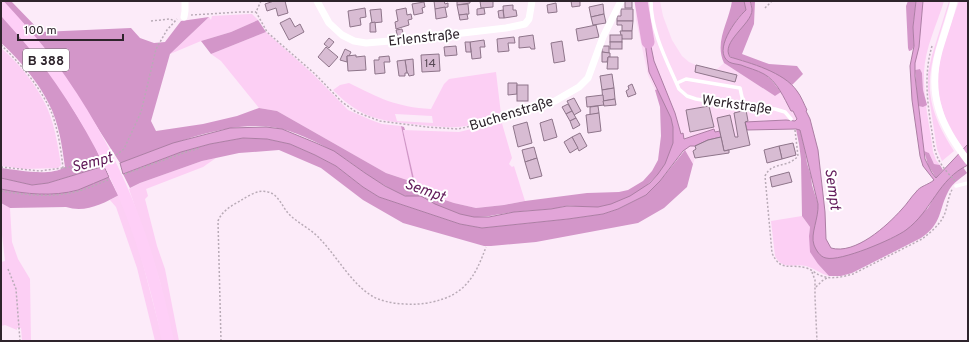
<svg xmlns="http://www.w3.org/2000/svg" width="969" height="342" viewBox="0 0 969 342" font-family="Overpass,sans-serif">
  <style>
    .built { fill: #fcd9f5 }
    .green { fill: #fccff4; fill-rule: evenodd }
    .forest { fill: #d396c9 }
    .water { fill: #e2a5d8; stroke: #ac7ea4 }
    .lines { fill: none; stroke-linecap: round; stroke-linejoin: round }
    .river { stroke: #e2a5d8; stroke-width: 13 }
    .building { fill: #d8bcd3; stroke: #8e758a }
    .path { stroke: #b9abb7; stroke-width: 1.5; stroke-dasharray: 2 2; stroke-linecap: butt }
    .lane { stroke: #fff; stroke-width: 3.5 }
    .street { stroke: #fff; stroke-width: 7 }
    .primary { stroke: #fecff7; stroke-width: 12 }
    .labels { text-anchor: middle; stroke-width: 4; stroke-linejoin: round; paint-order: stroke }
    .number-label { font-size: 12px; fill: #584a56 }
    .shield { fill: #fff; stroke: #6d666b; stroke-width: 1 }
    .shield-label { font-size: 13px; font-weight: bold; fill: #2e242c }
    .street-label { font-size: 14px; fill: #2e242c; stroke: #fff }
    .water-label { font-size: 15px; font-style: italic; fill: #611a59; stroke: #fff }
  </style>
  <rect width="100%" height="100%" fill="#fcebf9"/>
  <!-- built -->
  <polygon class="built" points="635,1 660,1 663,16 672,40 682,56 689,62 696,65 716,70 724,63 775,96 781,92 791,111 793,111 797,119 795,121 746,127 750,145 729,150 729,153 695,158 693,164 685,150 658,89 655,90 648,75 636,20"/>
  <!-- green -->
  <g class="green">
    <path d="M 923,1 L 944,1 C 937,24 925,48 924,72 C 923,99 930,126 933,152 L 936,160 L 940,165 L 934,164 L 929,153 L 924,151 L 918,106 L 923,107 L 927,105 L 923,90 L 922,73 L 920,69 L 915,70 L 915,63 L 919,47 Z"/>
    <path d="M 949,1 L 950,1 C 932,65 914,89 954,151 L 942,161 L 937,149 L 928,91 L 928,73 L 932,55 Z"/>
    <polygon points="959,1 968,1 968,144 964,149 948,128 938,93 938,73 942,49"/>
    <polygon points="250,14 252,14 258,20 231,32 201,41 170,54 209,17 211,20 212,16"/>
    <polygon points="266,32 314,75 348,110 371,120 382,124 401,126 413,182 386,173 277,111 259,108 221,61 211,54"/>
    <path d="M 1,48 C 19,63 39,88 48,110 C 55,127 58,146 61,165 L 58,168 L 24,169 L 1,166 Z"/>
    <path d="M 496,72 L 501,114 L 511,112 L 511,113 C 495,118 475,126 458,127 C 447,128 433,126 421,125 C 382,121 362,120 333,90 L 340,85 L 349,83 C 379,98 396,107 431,109 L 444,84 L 449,79 ZM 395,114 L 432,116 L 433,123 L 397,121 Z"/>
    <polygon points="501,120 512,158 509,164 512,167 514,166 525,201 504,205 476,208 454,203 430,195 415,183 403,130 459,132 488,125 488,123"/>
    <polygon points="216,158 203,167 146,189 148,196 145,199 157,246 165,269 179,341 173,341 160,282 153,259 129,189 140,183 202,161"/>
    <polygon points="119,195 137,241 163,341 155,341 137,268 116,207 110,200"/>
    <polygon points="1,203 10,208 12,242 18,259 30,279 31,341 22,341 21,328 17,328 17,330 5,325 1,326 1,262 5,261 1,226"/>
    <path d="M 802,216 L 810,227 L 809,236 L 818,264 L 829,276 C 821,274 814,268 806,266 C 793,263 783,271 775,256 L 771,221 Z"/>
  </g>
  <!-- forest -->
  <g class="forest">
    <path d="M 2,1 L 11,1 L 41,32 L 131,28 L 140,38 L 154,43 L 165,42 L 181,21 L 209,17 L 170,54 L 151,121 L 156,131 L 203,124 L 237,116 L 259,108 L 277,111 L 386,173 L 413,182 L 401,126 L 404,127 L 405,130 L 403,130 L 415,183 L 430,195 L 454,203 L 476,208 L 504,205 L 525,201 L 587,193 L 619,192 L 628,190 L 643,181 L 652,171 L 658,160 L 661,136 L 660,107 L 655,90 L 658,89 C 663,101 671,113 673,126 C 680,167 636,202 599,207 C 588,208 576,205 565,206 C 560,207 554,209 549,209 C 537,211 526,210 515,212 C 495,214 480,221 459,214 C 451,211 441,208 434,204 C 430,201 427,198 422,197 C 417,195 411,197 406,196 C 399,194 391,189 384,185 C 367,176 352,162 334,152 C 322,144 295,132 282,129 C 234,116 164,147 120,163 L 85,108 L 25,26 Z"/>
    <path d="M 732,1 L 744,1 L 747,9 C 743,14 738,17 735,23 C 706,70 735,57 764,74 C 771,78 776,86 781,92 L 775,96 L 724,63 C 714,42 729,22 732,1 Z"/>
    <path d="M 750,1 L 755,1 L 754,24 L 742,54 L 769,64 L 797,66 L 803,74 L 792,85 C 778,75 763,68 747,62 C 742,60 729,59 728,53 C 725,40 752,21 752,10 C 752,7 751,4 750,1 Z"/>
    <polygon points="908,1 916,1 913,27 914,46 912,50 909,51 908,48 906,6"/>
    <path d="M 1,14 L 51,73 L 92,140 L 104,166 L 48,183 L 32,185 L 1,178 L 1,168 C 18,170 50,177 65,167 C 62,146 59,123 49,104 C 39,83 19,59 1,43 Z"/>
    <polygon points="258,20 266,32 211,54 201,41 231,32"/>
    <polygon points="920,69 922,73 923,90 927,105 923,107 918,106 915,70"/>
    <path d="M 796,129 L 800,130 L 805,151 L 807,163 L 811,176 L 812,185 L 818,204 L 819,212 L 816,224 L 819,254 L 858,252 L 894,237 L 928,208 L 940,187 L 958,170 L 963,167 L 967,173 C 961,178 953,183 949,190 C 938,210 943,223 921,238 L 852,273 L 841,276 L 829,276 L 818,264 L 810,252 L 809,236 L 810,227 L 802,216 L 801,159 L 799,144 Z"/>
    <polygon points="243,138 267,139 290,144 315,155 336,166 363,187 379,197 460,224 482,228 568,219 603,214 618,209 646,195 660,181 685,150 693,164 687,187 664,208 638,223 536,242 491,246 484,246 403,223 363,200 321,168 279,150 239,153 202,161 140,183 130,188 123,174 181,152 210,144"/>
    <polygon points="924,151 929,153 934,164 940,165 943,170 936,178 928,165"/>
    <path d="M 109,177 L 116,191 L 119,195 C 103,204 85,213 66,207 L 10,208 L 1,203 L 1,189 L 32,194 L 77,190 Z"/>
  </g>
  <!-- water -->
  <g class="water">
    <path d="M 744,1 L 750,1 C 751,4 752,8 752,10 C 752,24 720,42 730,57 C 750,63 784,72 797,91 C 801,96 804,104 807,110 L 806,111 L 810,119 L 818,150 L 825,212 L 826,239 L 831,248 C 855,255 887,226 902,209 C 907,204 911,197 916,192 C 920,186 928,185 934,180 L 923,166 L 920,156 L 912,100 L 910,66 L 914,46 L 913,27 L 916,1 L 923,1 L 919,47 L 915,63 L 915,76 L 925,159 L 932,173 L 936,178 L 968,144 L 968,165 C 938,179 932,211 906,230 C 894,239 840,262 826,258 C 820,257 816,250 814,245 C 810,234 819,218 818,204 L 800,130 L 796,129 L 747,130 L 745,122 L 786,120 L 795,121 L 797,119 L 793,111 L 791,111 C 784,98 777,81 764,74 C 757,70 748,68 741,65 C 737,64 733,64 729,62 C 712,51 736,19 746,10 Z"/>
    <polygon points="645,25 648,32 654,61 675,113 681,134 683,133 684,139 714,129 715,132 720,131 721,137 708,140 695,146 690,146 683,151 660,181 646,195 618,209 603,214 568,219 482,228 460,224 379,197 363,187 336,166 315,155 290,144 267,139 243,138 210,144 181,152 123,174 120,163 173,143 230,128 266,127 282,129 316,143 334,151 365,173 385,186 405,196 421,196 435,204 460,214 474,217 489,217 514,212 551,209 567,206 598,207 611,204 630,196 650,183 658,174 665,164 673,143 673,127 671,118 649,72 646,50"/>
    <path d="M 104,166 L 109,177 C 99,181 88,186 78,190 C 53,197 25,194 1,189 L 1,178 L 32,185 L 48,183 Z"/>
  </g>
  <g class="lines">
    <!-- river -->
    <polyline class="river" points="641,1 648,42"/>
  </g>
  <!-- building -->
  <g class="building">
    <polygon points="274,1 285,1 288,13 278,16 276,8 267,11 265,4"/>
    <polygon points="434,1 444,1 445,4 448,3 448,7 435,9"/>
    <polygon points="457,1 470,1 470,3 457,5"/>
    <polygon points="480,1 493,1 493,7 481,8"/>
    <polygon points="571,1 580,1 580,6 572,7"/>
    <rect x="625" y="1" width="7" height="7"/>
    <polygon points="424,2 425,7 422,8 423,13 414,15 412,4"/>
    <polygon points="556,3 557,12 548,13 547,5"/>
    <polygon points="468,4 469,14 459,15 457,5"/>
    <polygon points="603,4 604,14 591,17 589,7"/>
    <polygon points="513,5 513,10 516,10 517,16 504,18 503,6"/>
    <polygon points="445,7 447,17 436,19 435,9"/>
    <polygon points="365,8 366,17 360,18 361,25 350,27 348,11"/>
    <polygon points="406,8 407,15 411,14 412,19 408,20 409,25 396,29 395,22 398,21 396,10"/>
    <polygon points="484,8 485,14 477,15 477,9"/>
    <polygon points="381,9 382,22 372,23 370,10"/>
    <polygon points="621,9 633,9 633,21 617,21 617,16 621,16"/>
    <polygon points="503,10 504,18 499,18 498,11"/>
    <polygon points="467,14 468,19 460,20 459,15"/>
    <polygon points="604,14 606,23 593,25 591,17"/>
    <polygon points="290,18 295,27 300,24 304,32 289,40 280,23"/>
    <polygon points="617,21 633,21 632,31 622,31 622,25 617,25"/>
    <polygon points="375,22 376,32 370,32 370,23"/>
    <polygon points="596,25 599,37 578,41 576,29"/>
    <polygon points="402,29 404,37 398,38 396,30"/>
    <polygon points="620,31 632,31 632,39 622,39"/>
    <polygon points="533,35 535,49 531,49 530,47 519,48 519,37"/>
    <rect x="610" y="35" width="12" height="7"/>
    <polygon points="514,37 515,43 508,43 509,51 498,52 497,39"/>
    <polygon points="329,38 334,42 329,48 324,44"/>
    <polygon points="484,40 485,47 480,47 481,58 472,59 470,42"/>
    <polygon points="562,41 565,61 554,63 551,43"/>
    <polygon points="465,42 470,42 471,52 466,52"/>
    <rect x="610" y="42" width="12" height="7"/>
    <polygon points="456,46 457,55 445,56 444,47"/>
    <polygon points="602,46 609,46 609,53 602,52"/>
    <polygon points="326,47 338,57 329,67 318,57"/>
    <polygon points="345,49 351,52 349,56 347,56 347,62 340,60"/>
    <polygon points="602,52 610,53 610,57 608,57 607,62 602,62"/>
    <polygon points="439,54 440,71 422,72 421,55"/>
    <polygon points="356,55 356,57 365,56 366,70 348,71 347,56"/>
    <polygon points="389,56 390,62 384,62 385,73 375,74 374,60 379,60 379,57"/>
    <polygon points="608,57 618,57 618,69 607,69"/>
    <polygon points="413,59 414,75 409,76 408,73 407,73 405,60"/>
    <polygon points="405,60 407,73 405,73 405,76 399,76 397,61"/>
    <polygon points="696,65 737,75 735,82 695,72"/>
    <polygon points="612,74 614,88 602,90 600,76"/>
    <polygon points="508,83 517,83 517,94 508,95"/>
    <polygon points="632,84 636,94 628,97 626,91 629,89 628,86"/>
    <rect x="517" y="85" width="11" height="16"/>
    <polygon points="614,88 615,99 603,101 602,90"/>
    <polygon points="603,95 604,105 587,107 586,97"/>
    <polygon points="574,98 581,111 574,115 567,101"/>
    <polygon points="615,99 616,105 604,106 603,101"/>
    <polygon points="568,104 572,111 566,114 562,107"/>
    <polygon points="598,106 599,113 590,115 590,107"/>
    <polygon points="709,106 714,127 690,132 686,110"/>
    <polygon points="746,110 748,121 745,122 750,145 724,151 717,118 730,115 735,137 738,137 734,113"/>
    <polygon points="572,111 576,118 570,121 566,114"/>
    <polygon points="599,113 601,131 588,133 586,115"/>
    <polygon points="576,118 580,125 573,129 570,121"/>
    <polygon points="552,119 557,137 544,141 540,123"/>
    <polygon points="527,122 532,143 518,147 513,126"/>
    <polygon points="580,133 587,146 579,151 572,137"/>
    <polygon points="572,137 578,148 570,153 564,142"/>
    <polygon points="721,137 724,151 729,150 729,153 695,158 693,151 696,149 695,146 708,140"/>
    <polygon points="793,143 796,155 782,159 779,146"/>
    <polygon points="779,146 782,159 767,163 764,150"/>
    <polygon points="534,147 537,158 525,162 522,150"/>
    <polygon points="537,158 542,176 530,179 525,162"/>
    <polygon points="789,172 792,182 772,187 770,177"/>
  </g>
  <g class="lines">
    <!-- path -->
    <g class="path">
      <polyline points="261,1 256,12 267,32 315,74 342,102 356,112 380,121 427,127 458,129 498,120"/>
      <polyline points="765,8 772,1"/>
      <polyline points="191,15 239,12 256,12"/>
      <polyline points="151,21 170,19 175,21"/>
      <path d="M 1,45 C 20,63 40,87 51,111 C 58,129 61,149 63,168"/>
      <path d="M 932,46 C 924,73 927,99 931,126 C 933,136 933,147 937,156 C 940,165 949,174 955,181"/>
      <path d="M 795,130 L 798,156 C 787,169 772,161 765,176 L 772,253 C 781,273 790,263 806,268 C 811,269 815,273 819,275 C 830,280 842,277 853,274 L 922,239 C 931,232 941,224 945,213 C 948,204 948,196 953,188"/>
      <polyline points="116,155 124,149 141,112 156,49 167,30 177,19"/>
      <polyline points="1,167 40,171 99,163"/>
      <polyline points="125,174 186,152 200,148"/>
      <path d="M 1,191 C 26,195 53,198 79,191 C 89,188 98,184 108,180"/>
      <polyline points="8,269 16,289 20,341"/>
      <polyline points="812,272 815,280 815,297 817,341"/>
      <polyline points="816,287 822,281 827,278"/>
      <path d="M 221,341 L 218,221 C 222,211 231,206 240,201 C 248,196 258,189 268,192 C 278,194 282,206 288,213 C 298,224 312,229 321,240 C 338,258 351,283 372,296 C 387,305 416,306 432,302 C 465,295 475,277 486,247"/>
    </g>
    <!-- lane -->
    <g class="lane">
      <path d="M 651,1 C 651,32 667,61 679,89 L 687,96 L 696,99 L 725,104 L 775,109 L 785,112 L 791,119"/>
      <polyline points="677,83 686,79 740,88 744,106"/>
      <polyline points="956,186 968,183"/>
    </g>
    <!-- street -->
    <g class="street">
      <polyline points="317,1 329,23 342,35 354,41 366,43 402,40 506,28 525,24 529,19 532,1"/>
      <path d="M 954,1 C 950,18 944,34 939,51 C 927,95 941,126 968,161"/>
      <polyline points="184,17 185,11 185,1"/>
      <polyline points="504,118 555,101 579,87 588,78 603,37 621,1"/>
    </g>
    <!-- primary -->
    <path class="primary" d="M 1,7 C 18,26 35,44 50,65 C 113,151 147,237 168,341"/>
  </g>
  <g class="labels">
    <!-- number labels -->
    <g class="number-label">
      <text x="430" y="67">14</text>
    </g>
    <!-- shield labels -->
    <rect class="shield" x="23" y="49" width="46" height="22" rx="3"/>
    <g class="shield-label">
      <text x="46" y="65">B 388</text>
    </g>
    <!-- street labels -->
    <g class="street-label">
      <text transform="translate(424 37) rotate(-6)" y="5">Erlenstraße</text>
      <text transform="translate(737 104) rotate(8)" y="5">Werkstraße</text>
      <text transform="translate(511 113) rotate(-17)" y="5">Buchenstraße</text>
    </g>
    <!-- water labels -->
    <g class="water-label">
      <text transform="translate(92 162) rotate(-14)" y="5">Sempt</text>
      <text transform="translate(833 189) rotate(82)" y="5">Sempt</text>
      <text transform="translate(425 190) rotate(20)" y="5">Sempt</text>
    </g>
  </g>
  <!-- border -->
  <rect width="969" height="342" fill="none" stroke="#2e242c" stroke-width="4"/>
  <!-- scale -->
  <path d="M18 34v6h105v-6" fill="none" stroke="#2e242c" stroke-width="2"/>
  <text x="24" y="34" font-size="12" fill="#2e242c" stroke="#ffffff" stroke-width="3" paint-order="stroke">100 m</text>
</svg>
